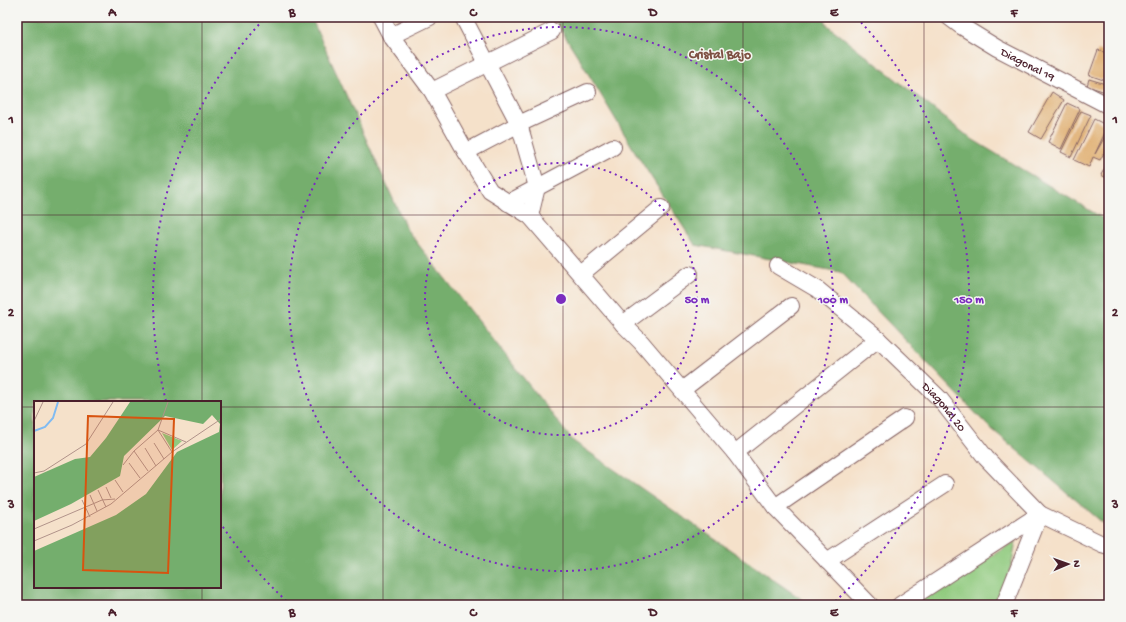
<svg xmlns="http://www.w3.org/2000/svg" width="1126" height="622" viewBox="0 0 1126 622" font-family="'Gochi Hand',sans-serif">
  <style>
    .green { fill: #90ca7e; stroke: #6d7454 }
    .forest { fill: #74ae6d; stroke: #5f664c; fill-rule: evenodd }
    .building { fill: #e0ae70 }
    .lines { fill: none; stroke-linecap: round; stroke-linejoin: round }
    .minor-casing { stroke: #866363; stroke-width: 18 }
    .minor { stroke: #fff; stroke-width: 16 }
    .grid { fill: none; stroke: #4a1f2b; stroke-width: 1; stroke-opacity: 0.55 }
    .ring { fill: none; stroke: #7b2cbf; stroke-width: 2; stroke-dasharray: 2 4 }
    .labels { text-anchor: middle; stroke-width: 3; stroke-linejoin: round; paint-order: stroke }
    .street-label { font-size: 12px; fill: #4a1f2b; stroke: #f6f6f2 }
    .neighbourhood-label { font-size: 13px; font-weight: bold; fill: #7e5143; stroke: #f6f6f2 }
    .inset-river { fill: none; stroke: #80bbf2; stroke-width: 2 }
    .inset-road { fill: none; stroke: #b1938a; stroke-width: 1 }
    .view { fill: #d8530f; fill-opacity: 0.15; stroke: #d8530f; stroke-width: 2 }
    .inset-edge { fill: none; stroke: #4a1f2b; stroke-width: 2 }
    .centre { fill: #7b2cbf; stroke: #f6f6f2; stroke-width: 2 }
    .ring-label { font-size: 12px; text-anchor: middle; font-weight: bold; fill: #7b2cbf; stroke: #f6f6f2; stroke-width: 3; stroke-linejoin: round; paint-order: stroke }
    .neatline { fill: none; stroke: #4a1f2b; stroke-width: 1.5 }
    .grid-label { font-size: 13px; text-anchor: middle; font-weight: bold; fill: #4a1f2b }
  </style>
  <rect width="100%" height="100%" fill="#f6f6f2"/>
  <filter id="ink" filterUnits="userSpaceOnUse"><feTurbulence type="fractalNoise" baseFrequency=".025" numOctaves="2"/><feDisplacementMap in="SourceGraphic" scale="8" xChannelSelector="R" yChannelSelector="G"/><feConvolveMatrix kernelMatrix="1 2 1 2 8 2 1 2 1" color-interpolation-filters="sRGB"/></filter>
  <filter id="wash" filterUnits="userSpaceOnUse"><feTurbulence type="fractalNoise" baseFrequency=".012" numOctaves="4" result="noise"/><feDisplacementMap in="SourceGraphic" scale="16" xChannelSelector="R" yChannelSelector="G"/><feGaussianBlur stdDeviation="0.9" result="paint"/><feColorMatrix in="noise" values="0 0 0 0 0 0 0 0 0 0 0 0 0 0 0 0 0 1.4 0 .05"/><feComposite in="paint" operator="in"/></filter>
  <g filter="url(#wash)">
    <rect width="100%" height="100%" fill="#f5e1ca"/>
    <!-- green -->
    <polygon class="green" points="1016,541 1013,558 1002,599 999,605 911,605"/>
    <!-- forest -->
    <g class="forest">
      <path d="M 17,17 L 311,17 L 407,230 L 573,441 L 810,605 L 17,605 ZM 35,402 L 220,402 L 220,587 L 35,587 Z"/>
      <polygon points="553,17 825,17 826,24 970,138 1109,222 1109,528 987,425 840,272 695,245 637,155 577,55"/>
    </g>
    <g id="blocks">
      <!-- building -->
      <g class="building">
        <polygon points="1098,50 1109,54 1109,82 1089,75"/>
        <polygon points="1089,79 1109,85 1109,93 1087,86"/>
        <polygon points="1052,92 1064,100 1041,139 1029,132"/>
        <polygon points="1067,103 1080,109 1061,149 1048,142"/>
        <polygon points="1081,111 1091,115 1071,157 1061,152"/>
        <polygon points="1094,119 1108,126 1095,154 1107,133 1109,134 1109,144 1100,160 1093,157 1089,167 1074,160"/>
        <polygon points="1109,160 1109,179 1101,175"/>
      </g>
    </g>
  </g>
  <g filter="url(#ink)">
    <use href="#blocks" fill-opacity="0" stroke="#866363" stroke-width="1"/>
    <g class="lines">
      <defs>
        <g id="minor">
          <polyline points="381,17 391,36 432,91 466,152 490,191 530,216 623,324 641,342 735,453 775,507 870,605"/>
          <polyline points="463,17 519,124 537,187 530,216"/>
          <path id="s1" d="M 949,17 L 961,26 L 997,48 L 1109,106"/>
          <polyline points="391,36 430,17"/>
          <polyline points="432,91 552,31"/>
          <polyline points="466,152 519,124 588,92"/>
          <polyline points="508,203 613,147"/>
          <path id="s2" d="M 778,266 L 817,289 L 878,339 L 940,399 L 986,458 L 1040,514 L 1102,544 L 1109,546"/>
          <polyline points="581,274 661,208"/>
          <polyline points="623,324 690,274"/>
          <polyline points="682,390 791,306"/>
          <polyline points="735,453 878,339"/>
          <polyline points="775,507 905,418"/>
          <polyline points="827,561 945,484"/>
          <polyline points="900,605 1040,514"/>
          <polyline points="1004,605 1040,514"/>
        </g>
      </defs>
      <!-- minor casing -->
      <use href="#minor" class="minor-casing"/>
      <!-- minor -->
      <use href="#minor" class="minor"/>
    </g>
  </g>
  <!-- grid -->
  <path class="grid" d="M 202,17 L 202,402M 383,17 L 383,605M 563,17 L 563,605M 743,17 L 743,605M 924,17 L 924,605M 17,215 L 1109,215M 17,407 L 35,407M 220,407 L 1109,407M 202,587 L 202,605"/>
  <!-- distance rings -->
  <g class="ring">
    <circle cx="561" cy="299" r="136"/>
    <circle cx="561" cy="299" r="272"/>
    <path d="M291 605A408 408 0 0 1 221 524M166 401A408 408 0 0 1 265 18M857 18A408 408 0 0 1 831 605"/>
  </g>
  <g class="labels">
    <!-- street labels -->
    <g class="street-label">
      <text dy="4" stroke="none"><textPath href="#s1" startOffset="92">Diagonal 19</textPath></text>
      <text dy="4" stroke="none"><textPath href="#s2" startOffset="219">Diagonal 20</textPath></text>
    </g>
    <!-- neighbourhood labels -->
    <g class="neighbourhood-label">
      <text x="720" y="58">Cristal Bajo</text>
    </g>
  </g>
  <!-- overview -->
  <g transform="translate(34 401)">
    <rect width="187" height="187" fill="#f5e1ca"/>
    <path d="M 128,32 L 148,40 L 138,49 Z" fill="#90ca7e"/>
    <path d="M 96,1 L 187,1 L 187,186 L 0,186 L 0,150 L 82,114 L 112,93 L 143,51 L 185,31 L 186,23 L 178,14 L 169,23 L 131,15 L 90,55 L 86,75 L 37,103 L 0,120 L 0,76 L 41,58 L 56,56 L 72,37 Z" fill="#74ae6d"/>
    <path class="inset-river" d="M 0,30 L 11,26 L 19,17 L 24,1"/>
    <path class="inset-road" d="M 0,20 L 9,1M 124,29 L 152,41M 124,29 L 138,51M 120,42 L 130,58M 111,47 L 122,65M 100,50 L 114,70M 95,62 L 106,77M 89,64 L 100,50 L 124,29 L 134,1M 0,72 L 10,70 L 52,43 L 79,1M 81,79 L 89,91M 72,86 L 77,97M 64,89 L 72,106M 56,94 L 63,110M 48,99 L 56,116M 0,128 L 68,99 L 81,98M 0,140 L 38,124 L 77,103 L 138,51 L 187,18"/>
    <path class="view" d="M 54,15 L 140,18 L 134,172 L 49,169 Z"/>
    <rect width="187" height="187" class="inset-edge"/>
  </g>
  <circle cx="561" cy="299" r="6" class="centre"/>
  <g class="ring-label">
    <text x="697" y="303">50 m</text>
    <text x="833" y="303">100 m</text>
    <text x="969" y="303">150 m</text>
  </g>
  <!-- margin -->
  <rect width="1126" height="622" fill="none" stroke="#f6f6f2" stroke-width="44"/>
  <!-- north arrow -->
  <g transform="translate(1068 564) rotate(88)" stroke="#f6f6f2" stroke-width="3" paint-order="stroke">
  <path d="M0-3L7 15L0 10L-7 15Z" fill="#4a1f2b"/>
  <text y="-6" font-size="11" font-weight="bold" text-anchor="middle" fill="#4a1f2b">N</text>
  </g>
  <rect x="22" y="22" width="1082" height="578" class="neatline"/>
  <g class="grid-label">
    <text x="112" y="16">A</text>
    <text x="292" y="16">B</text>
    <text x="473" y="16">C</text>
    <text x="653" y="16">D</text>
    <text x="834" y="16">E</text>
    <text x="1014" y="16">F</text>
    <text x="11" y="123">1</text>
    <text x="1115" y="123">1</text>
    <text x="11" y="316">2</text>
    <text x="1115" y="316">2</text>
    <text x="11" y="508">3</text>
    <text x="1115" y="508">3</text>
    <text x="112" y="616">A</text>
    <text x="292" y="616">B</text>
    <text x="473" y="616">C</text>
    <text x="653" y="616">D</text>
    <text x="834" y="616">E</text>
    <text x="1014" y="616">F</text>
  </g>
</svg>
